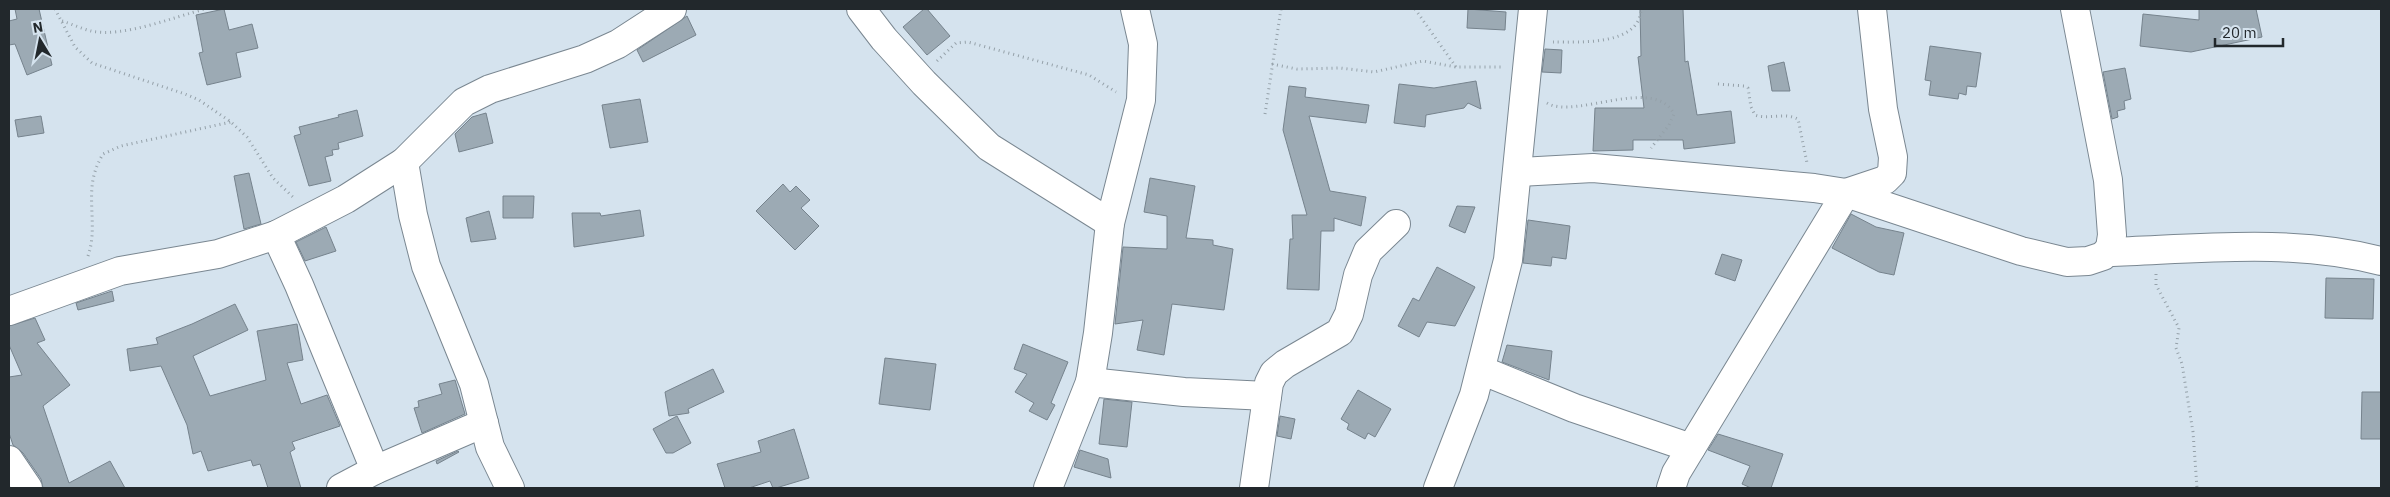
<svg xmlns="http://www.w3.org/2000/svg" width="2390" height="497" viewBox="0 0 2390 497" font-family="'IBM Plex Sans',sans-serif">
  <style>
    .building { fill: #9caab4; stroke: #76838d }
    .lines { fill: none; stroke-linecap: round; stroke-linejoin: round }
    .minor-casing { stroke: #7a8791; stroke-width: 30 }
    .path { stroke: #95a1a9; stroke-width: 3; stroke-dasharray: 1 4; stroke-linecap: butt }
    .minor { stroke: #fff; stroke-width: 28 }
  </style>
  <rect width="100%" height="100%" fill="#d5e3ee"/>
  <!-- building -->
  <g class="building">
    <polygon points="15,9 39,9 52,65 27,75 15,44 9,45 9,21 17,19"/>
    <polygon points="224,9 229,30 252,24 258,48 236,53 241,77 207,85 199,53 203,52 196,15"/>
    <polygon points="924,9 927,9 950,36 927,55 903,27"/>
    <polygon points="1468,9 1506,12 1505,30 1467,28"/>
    <polygon points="1640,9 1683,9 1685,62 1688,61 1697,115 1731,111 1735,143 1684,149 1683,140 1633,140 1633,150 1593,151 1595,108 1644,108 1638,57 1641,56"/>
    <polygon points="2199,9 2256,9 2262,37 2191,52 2140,46 2143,14 2199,20"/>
    <polygon points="687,16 696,35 643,62 637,50"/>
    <polygon points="1930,46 1981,53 1976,87 1967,86 1966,95 1959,93 1958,99 1929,95 1931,81 1925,80"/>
    <polygon points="1545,49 1562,50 1561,73 1542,72"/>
    <polygon points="1784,62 1790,91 1772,91 1768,66"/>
    <polygon points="2125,68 2131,99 2124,101 2125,109 2117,111 2118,117 2112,119 2103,72"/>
    <polygon points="1476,81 1481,109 1468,103 1464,108 1426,115 1425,127 1394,123 1399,84 1434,88"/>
    <polygon points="1289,86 1306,88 1305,97 1369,105 1366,123 1309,116 1330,191 1366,197 1361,226 1334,218 1334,231 1321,231 1319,290 1287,289 1290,239 1293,239 1292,215 1307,215 1283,130"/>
    <polygon points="640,99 648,142 610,148 602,105"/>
    <polygon points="357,110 363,136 338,143 339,149 332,150 333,155 325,157 331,181 309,186 294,136 301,134 299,127 339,117 338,115"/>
    <polygon points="486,113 493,143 459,152 455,134 472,117"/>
    <polygon points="41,116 44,133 18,137 15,120"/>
    <polygon points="249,173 261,224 244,229 234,176"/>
    <polygon points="1150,178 1195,186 1186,238 1213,240 1213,245 1233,249 1224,310 1172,304 1164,355 1137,350 1143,320 1115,324 1123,247 1167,249 1167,216 1144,212"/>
    <polygon points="783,184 790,192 796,186 810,200 801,208 819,226 795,250 756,211"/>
    <polygon points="503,196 534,196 533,218 503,218"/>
    <polygon points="1457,206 1475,207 1465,233 1449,226"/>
    <polygon points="640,210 644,236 574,247 572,213 600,213 601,216"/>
    <polygon points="489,211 496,239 471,242 466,218"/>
    <polygon points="1851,214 1876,227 1904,233 1894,275 1879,272 1832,248"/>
    <polygon points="1528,220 1570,226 1566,259 1552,257 1551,266 1523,263"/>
    <polygon points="326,227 336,251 305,261 296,242"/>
    <polygon points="1722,254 1742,260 1735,281 1715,274"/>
    <polygon points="1437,267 1475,287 1455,326 1427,322 1419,337 1398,326 1413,298 1419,301"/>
    <polygon points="2326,278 2374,279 2373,319 2325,318"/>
    <polygon points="112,291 114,301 78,310 76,303"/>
    <polygon points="235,304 248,330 193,356 210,396 266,380 257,331 297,324 303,360 287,363 301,404 327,395 340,426 292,442 295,449 290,452 301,488 268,488 260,464 253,466 251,460 208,471 201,451 193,454 187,425 161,366 130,371 127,349 158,344 156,338 192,324"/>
    <polygon points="35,318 45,340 37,343 70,385 43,406 69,483 110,461 125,488 43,488 41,479 23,453 13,445 9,433 9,377 22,375 9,345 9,326"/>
    <polygon points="1023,344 1068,362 1051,403 1055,405 1047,420 1029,411 1034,403 1015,392 1027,374 1014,369"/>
    <polygon points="1507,345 1552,351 1549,380 1502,362"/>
    <polygon points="885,358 936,364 930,410 879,404"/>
    <polygon points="713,369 724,392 688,409 689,413 669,416 665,392"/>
    <polygon points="455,380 465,414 422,433 414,408 419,407 418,401 442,394 439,384"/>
    <polygon points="1358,390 1391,409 1375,437 1368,433 1365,439 1347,429 1349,424 1341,419"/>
    <polygon points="2362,392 2381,392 2381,439 2361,439"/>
    <polygon points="1104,399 1132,402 1127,447 1099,444"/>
    <polygon points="677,416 691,443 673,453 666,453 653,429"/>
    <polygon points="1280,416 1295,419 1291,439 1277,436"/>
    <polygon points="794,429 809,478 776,488 773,488 770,481 749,488 725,488 717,464 761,452 758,441"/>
    <polygon points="1718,434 1783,454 1771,488 1751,488 1742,484 1750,466 1708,450"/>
    <polygon points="1080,450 1108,459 1111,478 1074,467"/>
    <polygon points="458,451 459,452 437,464 436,461"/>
  </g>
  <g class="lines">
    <defs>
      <g id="minor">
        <polyline points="861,9 884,39 924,83 989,147 1110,223"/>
        <polyline points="404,162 413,215 426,266 474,384 490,447 510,488"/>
        <polyline points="1518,172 1593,168 1814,188 1846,193 2021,251 2067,262 2088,261 2103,256 2110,248 2112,235 2108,180 2075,9"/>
        <polyline points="276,235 299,285 375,470"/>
        <path d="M 2108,252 C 2199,249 2292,238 2381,261"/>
        <polyline points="9,311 120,271 218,254 276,235 346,199 404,162 464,102 490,89 585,59 618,44 672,9"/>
        <polyline points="1481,370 1574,408 1691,448"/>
        <polyline points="1090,382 1184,392 1267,396"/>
        <polyline points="9,460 28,488"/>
        <polyline points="341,488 375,470 484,423"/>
        <polyline points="1048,488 1090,382 1098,333 1110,223 1141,100 1143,44 1135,9"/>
        <polyline points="1254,488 1269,383 1274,373 1285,364 1340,332 1349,314 1358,275 1368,251 1396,224"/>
        <polyline points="1438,488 1474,395 1508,260 1533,9"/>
        <polyline points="1671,488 1676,473 1846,193 1885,180 1892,173 1893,157 1883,109 1872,9"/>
      </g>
    </defs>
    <!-- minor casing -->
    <use href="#minor" class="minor-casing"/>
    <!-- path -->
    <g class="path">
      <polyline points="55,9 75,47 92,63 185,94 199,100 231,122 247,137 273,178 295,199"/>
      <polyline points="1415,9 1456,67"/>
      <path d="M 62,21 C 72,24 82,29 91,31 C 122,38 174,17 205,9"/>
      <path d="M 1553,42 C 1579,42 1640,46 1641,9"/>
      <polyline points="937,61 956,43 968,42 1089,75 1116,92"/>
      <polyline points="1272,64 1297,69 1340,68 1374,72 1423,61 1456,67 1504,67"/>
      <path d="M 1718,84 L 1744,86 L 1748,88 L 1751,107 L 1755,115 C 1768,120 1784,112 1798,119 L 1807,163"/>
      <path d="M 1547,103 C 1575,120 1654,75 1674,114 L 1669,125 L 1651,148"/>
      <polyline points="1265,114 1281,9"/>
      <path d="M 88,256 C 96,234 90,210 92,187 C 93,175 97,164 103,154 L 121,146 L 231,122"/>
      <polyline points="2156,274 2156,285 2179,328 2176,348 2182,364 2193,432 2197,488"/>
    </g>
    <!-- minor -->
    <use href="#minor" class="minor"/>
  </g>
  <!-- border -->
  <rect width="2390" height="497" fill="none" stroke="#22282c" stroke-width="20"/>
  <!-- north arrow -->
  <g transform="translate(40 40) rotate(350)" stroke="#d5e3ee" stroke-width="4" paint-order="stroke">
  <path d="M0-4L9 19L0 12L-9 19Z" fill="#22282c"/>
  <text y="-8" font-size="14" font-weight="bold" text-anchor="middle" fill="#22282c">N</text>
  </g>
  <!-- scale -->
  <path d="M2215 38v8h68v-8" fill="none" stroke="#22282c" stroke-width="2.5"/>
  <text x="2222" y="38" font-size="15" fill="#22282c" stroke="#d5e3ee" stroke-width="4" paint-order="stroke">20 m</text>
</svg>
